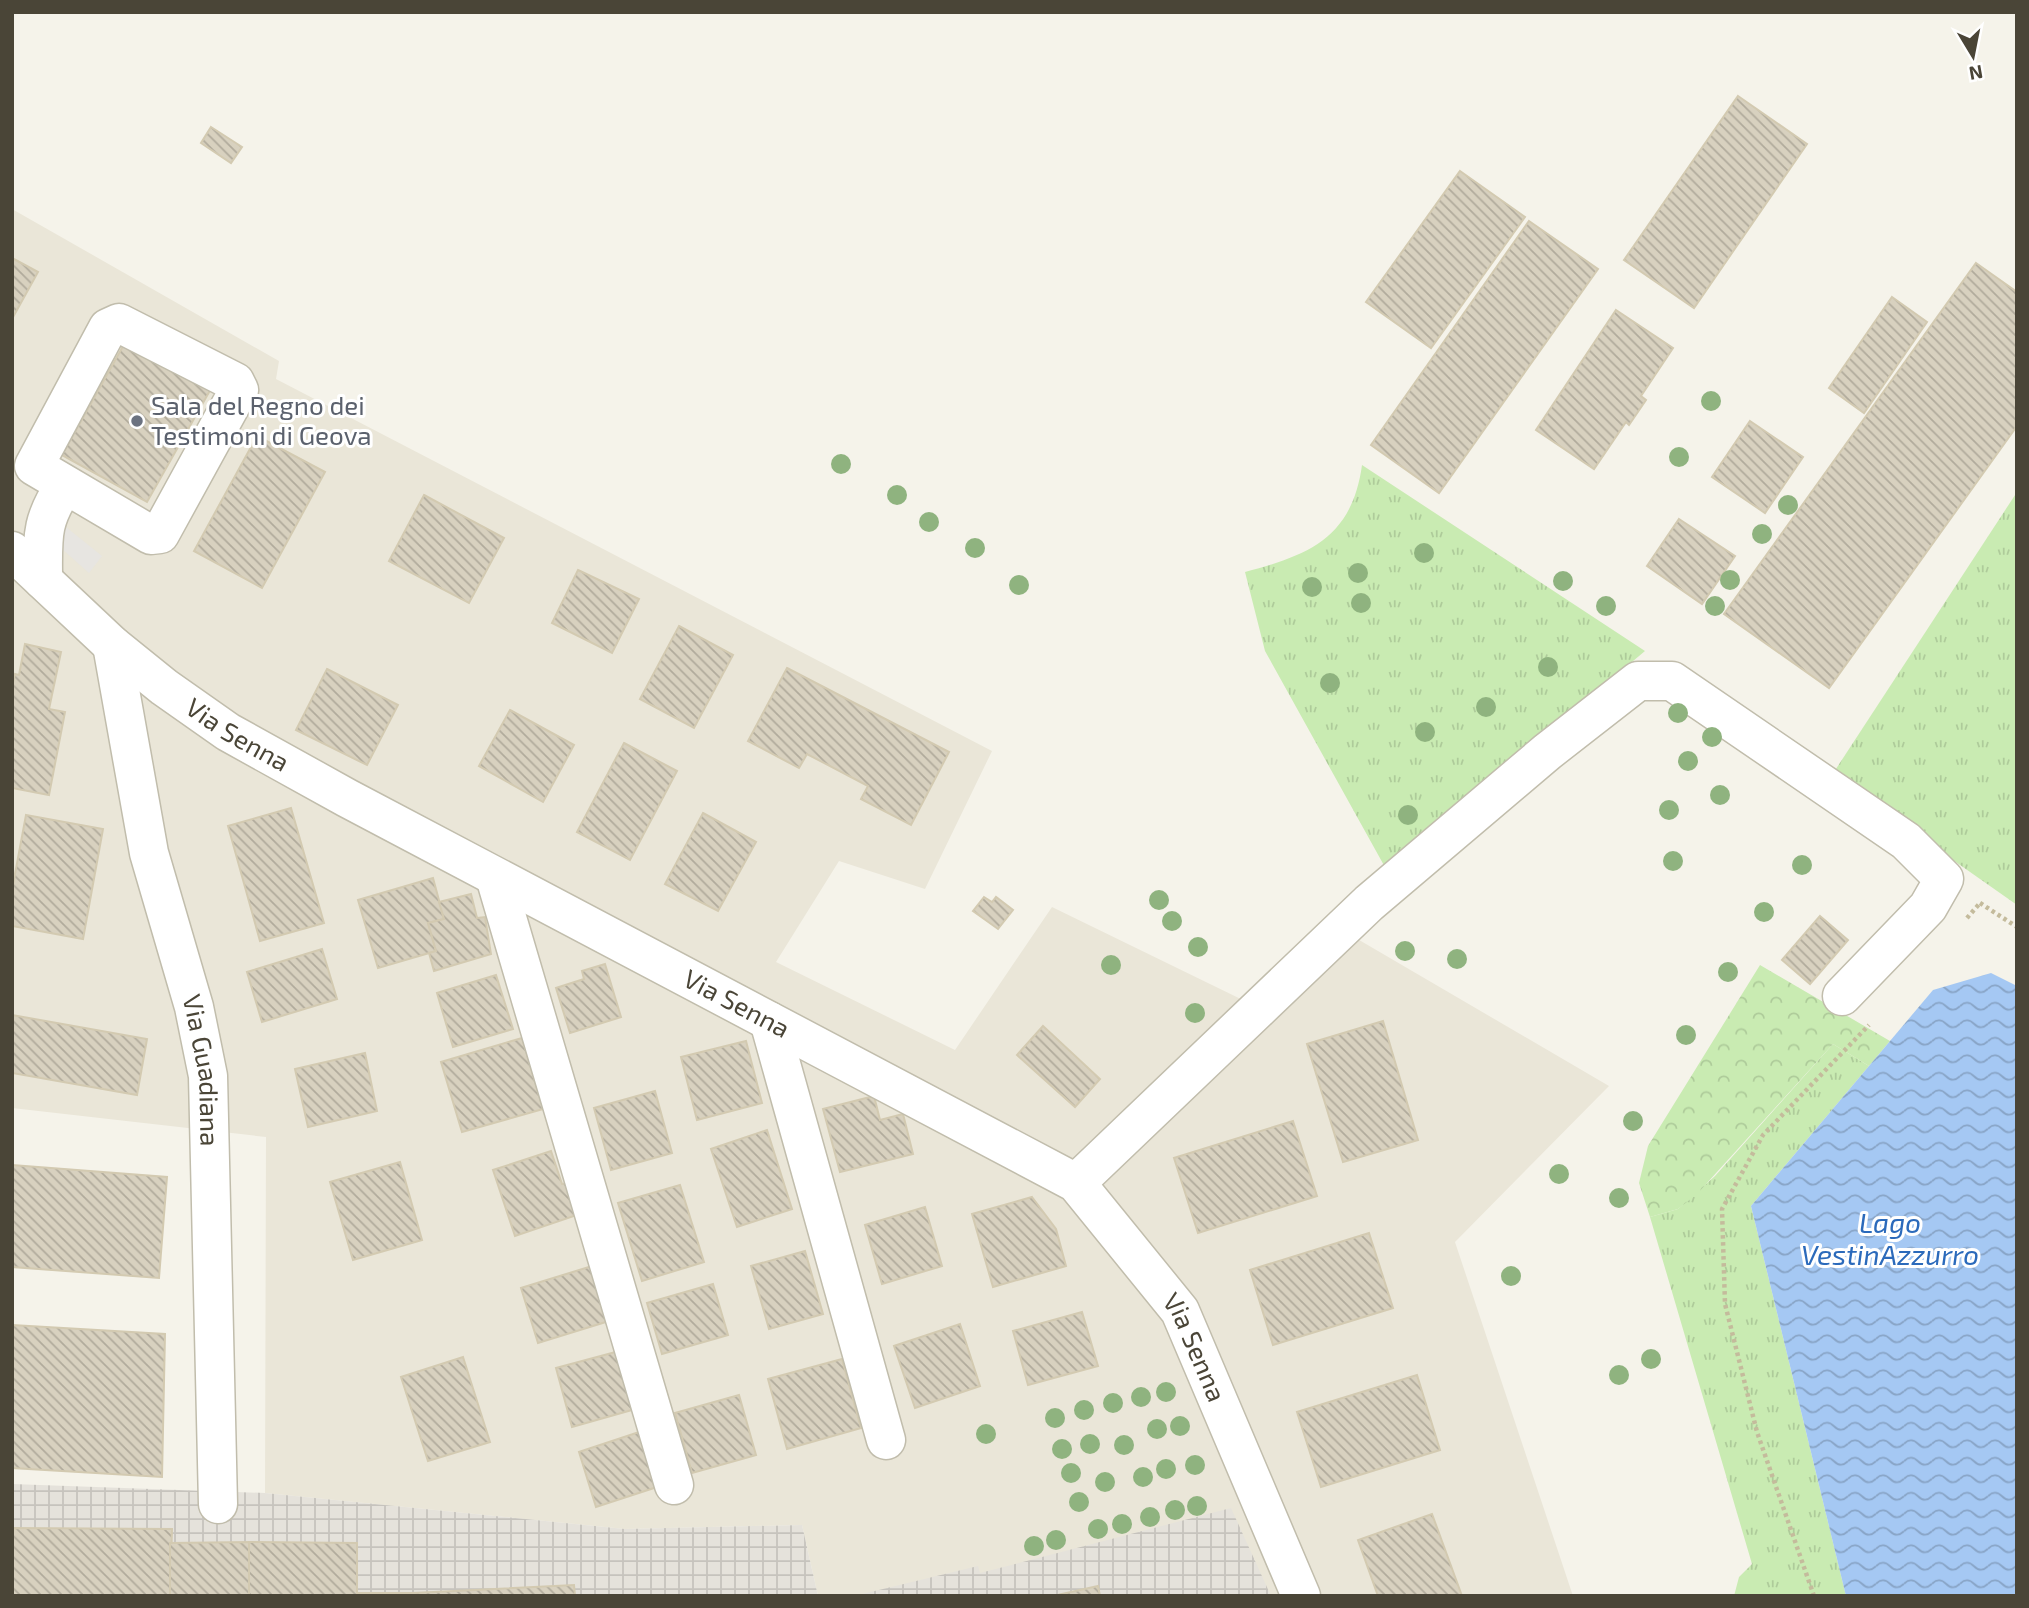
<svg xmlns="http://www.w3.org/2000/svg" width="2029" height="1608" viewBox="0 0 2029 1608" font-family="'Exo 2',sans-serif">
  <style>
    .residential { fill: #eae6d8 }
    .industrial { fill: url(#industrial-grid) }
    .grass { fill: url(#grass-tufts) }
    .forest { fill: url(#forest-crowns) }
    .parking { fill: #e7e5e1 }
    .water { fill: url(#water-waves) }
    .building { fill: url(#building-back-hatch); stroke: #d3cab1; stroke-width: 2 }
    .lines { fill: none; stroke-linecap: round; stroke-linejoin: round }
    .minor-casing { stroke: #c1bdac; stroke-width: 41 }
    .path { stroke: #c4bb9c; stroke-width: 4.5; stroke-dasharray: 3.5 3.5; stroke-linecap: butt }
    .minor { stroke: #fff; stroke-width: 38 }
    .tree { fill: #8fb37f }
    .worship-dot { fill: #6b7280; stroke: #fff; stroke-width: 2.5 }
    .labels { text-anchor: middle; stroke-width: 6; stroke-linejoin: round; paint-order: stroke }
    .worship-label { font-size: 26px; fill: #5b616d; stroke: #fff; text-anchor: start }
    .street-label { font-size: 26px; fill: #4a4537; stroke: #fff }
    .water-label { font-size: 28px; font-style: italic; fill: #2b6abb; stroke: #fff }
  </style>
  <defs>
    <pattern id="industrial-grid" width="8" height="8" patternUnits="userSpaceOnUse" patternTransform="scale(1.75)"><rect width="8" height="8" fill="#e5e2db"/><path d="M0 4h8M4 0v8" fill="none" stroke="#c6c3bd"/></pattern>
    <pattern id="grass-tufts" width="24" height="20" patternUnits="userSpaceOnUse" patternTransform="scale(1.75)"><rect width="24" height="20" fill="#c9ebb2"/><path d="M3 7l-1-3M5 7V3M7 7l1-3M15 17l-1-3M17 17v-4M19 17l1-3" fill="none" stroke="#aecb9a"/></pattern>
    <pattern id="forest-crowns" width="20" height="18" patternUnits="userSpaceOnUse" patternTransform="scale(1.75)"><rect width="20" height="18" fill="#c9ebb2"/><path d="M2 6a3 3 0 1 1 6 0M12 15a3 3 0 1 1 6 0" fill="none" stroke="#aecb9a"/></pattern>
    <pattern id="water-waves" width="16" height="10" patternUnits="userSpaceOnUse" patternTransform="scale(1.75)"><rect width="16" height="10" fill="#a5c8f3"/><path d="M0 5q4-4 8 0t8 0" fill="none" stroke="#88a4c6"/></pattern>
    <pattern id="building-back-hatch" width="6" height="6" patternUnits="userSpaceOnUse" patternTransform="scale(1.75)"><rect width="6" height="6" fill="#d8d1bf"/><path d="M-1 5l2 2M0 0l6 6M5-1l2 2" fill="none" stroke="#b1ab9c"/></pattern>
  </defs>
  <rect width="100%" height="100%" fill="#f5f3ea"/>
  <!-- residential -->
  <polygon class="residential" points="12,209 279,361 276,379 992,751 925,889 839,861 776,962 955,1050 1052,907 1251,1004 1354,937 1609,1086 1455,1242 1573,1596 818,1596 802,1525 625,1529 265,1493 266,1137 12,1108"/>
  <!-- industrial -->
  <g class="industrial">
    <polygon points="12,1484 265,1493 625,1529 802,1525 818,1596 12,1596"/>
    <polygon points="1231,1508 1271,1596 854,1596 978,1566 980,1573"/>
  </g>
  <!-- grass -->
  <g class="grass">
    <path d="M 1362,465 L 1645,651 L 1386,869 L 1265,651 L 1245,572 C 1309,555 1352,538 1362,465 Z"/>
    <polygon points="2017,492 2017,905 1832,775"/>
    <polygon points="1833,1044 1869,1066 1751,1206 1846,1596 1734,1596 1739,1577 1752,1564 1650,1217 1678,1209 1715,1176"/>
  </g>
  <!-- forest -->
  <polygon class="forest" points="1760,965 1890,1041 1869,1066 1833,1044 1697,1194 1678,1209 1650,1217 1639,1183 1648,1146"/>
  <!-- parking -->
  <polygon class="parking" points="56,519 102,556 89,573 43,532"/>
  <!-- water -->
  <polygon class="water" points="1991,973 2017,986 2017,1596 1846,1596 1751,1206 1933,990"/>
  <!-- building -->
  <g class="building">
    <polygon points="1738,96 1807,144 1694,308 1624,260"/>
    <polygon points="211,127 242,147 231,163 201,143"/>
    <polygon points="1460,171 1525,217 1431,348 1366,302"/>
    <polygon points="1529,221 1598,269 1439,493 1371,445"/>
    <polygon points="12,258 38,272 12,319"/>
    <polygon points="1976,263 2017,292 2017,426 1829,688 1724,614"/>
    <polygon points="1892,297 1927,322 1864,413 1829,388"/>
    <polygon points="1616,310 1673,348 1641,396 1646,400 1629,425 1626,422 1594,469 1536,430"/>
    <polygon points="127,339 212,387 147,502 62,455"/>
    <polygon points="1750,421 1803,457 1765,513 1712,477"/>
    <polygon points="257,436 325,472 262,588 194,551"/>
    <polygon points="424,495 504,538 469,603 389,561"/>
    <polygon points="1679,519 1735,556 1702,604 1647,566"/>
    <polygon points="578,570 639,599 612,653 552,623"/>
    <polygon points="679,626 733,655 694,728 640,699"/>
    <polygon points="25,644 61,652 49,709 65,712 49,795 12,788 12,686 15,674 19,675"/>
    <polygon points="787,668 949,752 911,825 861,799 868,786 807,754 799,768 748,741"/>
    <polygon points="327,669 398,705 367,765 296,730"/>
    <polygon points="510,710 574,745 543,802 479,766"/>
    <polygon points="624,743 677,771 630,860 577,832"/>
    <polygon points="291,808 324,923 260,941 228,826"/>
    <polygon points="703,813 756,842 718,911 665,884"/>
    <polygon points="26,815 103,829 83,939 12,926 12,890"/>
    <polygon points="433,878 444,919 428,923 436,951 378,968 358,900"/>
    <polygon points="471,894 477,918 485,917 491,954 434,971 429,953 436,951 428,923 444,919 439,902"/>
    <polygon points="984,897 992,902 996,897 1013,910 998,929 973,911"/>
    <polygon points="1820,916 1848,940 1810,984 1782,960"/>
    <polygon points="322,949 337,999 262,1022 247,972"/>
    <polygon points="605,964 621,1017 570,1033 556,988 584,979 582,971"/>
    <polygon points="496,975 513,1029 453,1047 437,993"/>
    <polygon points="12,1015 147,1039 137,1095 12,1073"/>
    <polygon points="1383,1021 1418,1140 1343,1162 1307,1044"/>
    <polygon points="1043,1026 1100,1079 1075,1107 1017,1055"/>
    <polygon points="522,1038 543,1109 462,1132 441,1062"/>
    <polygon points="746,1041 762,1103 697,1120 681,1057"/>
    <polygon points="365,1053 377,1111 308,1127 295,1069"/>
    <polygon points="655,1091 672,1153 611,1170 594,1108"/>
    <polygon points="874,1096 880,1120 903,1114 913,1154 840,1172 823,1109"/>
    <polygon points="1293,1121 1317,1196 1198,1233 1174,1158"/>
    <polygon points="767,1130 792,1209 737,1227 711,1149"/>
    <polygon points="551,1151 562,1184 569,1183 580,1214 515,1236 493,1170"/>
    <polygon points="400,1162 422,1240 353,1260 330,1182"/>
    <polygon points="12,1165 167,1177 159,1278 12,1267"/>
    <polygon points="680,1185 704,1262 642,1281 618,1203"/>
    <polygon points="1032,1197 1056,1229 1066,1266 993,1287 972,1214"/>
    <polygon points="925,1207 942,1266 882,1284 865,1225"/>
    <polygon points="1369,1233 1393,1308 1273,1345 1250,1270"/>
    <polygon points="805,1251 823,1314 769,1329 751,1266"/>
    <polygon points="592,1266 609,1321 538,1343 521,1288"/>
    <polygon points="713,1284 728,1335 662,1354 647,1303"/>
    <polygon points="1082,1312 1098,1366 1028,1385 1013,1331"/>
    <polygon points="960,1324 980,1386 915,1408 894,1346"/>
    <polygon points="12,1325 165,1334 162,1477 12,1468"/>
    <polygon points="623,1350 639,1408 572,1427 556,1368"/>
    <polygon points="463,1357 490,1442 428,1461 401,1377"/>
    <polygon points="842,1359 861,1428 787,1449 768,1379"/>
    <polygon points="1417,1375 1440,1450 1321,1487 1297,1412"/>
    <polygon points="739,1395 756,1455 692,1473 675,1413"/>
    <polygon points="639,1432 657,1487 596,1507 579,1452"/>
    <polygon points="1432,1514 1462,1596 1378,1596 1358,1540"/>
    <polygon points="12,1528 172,1529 170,1596 12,1596"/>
    <polygon points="249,1542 249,1596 170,1596 170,1543"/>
    <polygon points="249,1542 357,1543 357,1596 249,1596"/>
    <polygon points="574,1585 575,1596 414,1596 414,1593"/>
    <polygon points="1098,1586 1100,1596 1053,1596"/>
    <rect x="357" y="1593" width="57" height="3"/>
  </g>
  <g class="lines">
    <defs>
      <g id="minor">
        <polygon points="119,323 235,382 239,390 160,534 151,535 34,466 108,328"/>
        <path id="s1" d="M 12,551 L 112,645 L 164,687 L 228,732 L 347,798 L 1076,1183 L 1180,1311 L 1301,1596"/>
        <path d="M 43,580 C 43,537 40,522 65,485"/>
        <path id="s2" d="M 112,645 L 149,853 L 194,1007 L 208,1076 L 218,1504"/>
        <polyline points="495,877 674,1485"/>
        <polyline points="769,1021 886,1440"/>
        <polyline points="1076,1183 1369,903 1547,752 1638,681 1672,681 1906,841 1944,879 1928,907 1842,996"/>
      </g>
    </defs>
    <!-- minor casing -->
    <use href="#minor" class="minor-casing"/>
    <!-- path -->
    <g class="path">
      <polyline points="1980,903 2017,927"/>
      <polyline points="1967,918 1980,903"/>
      <polyline points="1814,1596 1757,1432 1725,1304 1722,1209 1763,1135 1869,1025"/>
    </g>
    <!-- minor -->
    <use href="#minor" class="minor"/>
  </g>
  <!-- trees -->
  <g class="tree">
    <circle cx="1711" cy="401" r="10"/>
    <circle cx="1679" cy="457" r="10"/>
    <circle cx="841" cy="464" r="10"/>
    <circle cx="897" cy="495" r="10"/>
    <circle cx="1788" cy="505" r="10"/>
    <circle cx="929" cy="522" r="10"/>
    <circle cx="1762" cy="534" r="10"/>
    <circle cx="975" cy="548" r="10"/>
    <circle cx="1424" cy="553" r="10"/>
    <circle cx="1358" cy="573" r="10"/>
    <circle cx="1730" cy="580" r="10"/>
    <circle cx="1563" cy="581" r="10"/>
    <circle cx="1019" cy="585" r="10"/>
    <circle cx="1312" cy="587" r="10"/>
    <circle cx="1361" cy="603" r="10"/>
    <circle cx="1606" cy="606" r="10"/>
    <circle cx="1715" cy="606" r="10"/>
    <circle cx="1548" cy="667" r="10"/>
    <circle cx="1330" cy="683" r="10"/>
    <circle cx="1486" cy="707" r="10"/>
    <circle cx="1678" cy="713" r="10"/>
    <circle cx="1425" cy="732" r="10"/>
    <circle cx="1712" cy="737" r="10"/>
    <circle cx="1688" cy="761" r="10"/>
    <circle cx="1720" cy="795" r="10"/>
    <circle cx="1669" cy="810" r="10"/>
    <circle cx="1408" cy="815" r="10"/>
    <circle cx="1673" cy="861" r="10"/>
    <circle cx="1802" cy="865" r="10"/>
    <circle cx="1159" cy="900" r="10"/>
    <circle cx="1764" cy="912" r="10"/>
    <circle cx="1172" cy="921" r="10"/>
    <circle cx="1198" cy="947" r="10"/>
    <circle cx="1405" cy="951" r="10"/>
    <circle cx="1457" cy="959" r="10"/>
    <circle cx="1111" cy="965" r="10"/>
    <circle cx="1728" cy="972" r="10"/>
    <circle cx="1195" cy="1013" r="10"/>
    <circle cx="1686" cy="1035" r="10"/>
    <circle cx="1633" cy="1121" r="10"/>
    <circle cx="1559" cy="1174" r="10"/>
    <circle cx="1619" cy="1198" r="10"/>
    <circle cx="1511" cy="1276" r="10"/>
    <circle cx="1651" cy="1359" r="10"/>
    <circle cx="1619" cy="1375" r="10"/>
    <circle cx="1166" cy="1392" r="10"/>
    <circle cx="1141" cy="1397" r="10"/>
    <circle cx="1113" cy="1403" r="10"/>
    <circle cx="1084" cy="1410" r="10"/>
    <circle cx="1055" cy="1418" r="10"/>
    <circle cx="1180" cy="1426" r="10"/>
    <circle cx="1157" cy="1429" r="10"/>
    <circle cx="986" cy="1434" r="10"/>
    <circle cx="1090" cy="1444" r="10"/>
    <circle cx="1124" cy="1445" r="10"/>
    <circle cx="1062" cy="1449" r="10"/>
    <circle cx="1195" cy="1465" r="10"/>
    <circle cx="1166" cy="1469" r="10"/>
    <circle cx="1071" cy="1473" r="10"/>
    <circle cx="1143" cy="1477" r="10"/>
    <circle cx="1105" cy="1482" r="10"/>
    <circle cx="1079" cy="1502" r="10"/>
    <circle cx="1197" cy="1506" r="10"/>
    <circle cx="1175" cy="1510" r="10"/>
    <circle cx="1150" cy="1517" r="10"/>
    <circle cx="1122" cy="1524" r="10"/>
    <circle cx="1098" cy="1529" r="10"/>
    <circle cx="1056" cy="1540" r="10"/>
    <circle cx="1034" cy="1546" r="10"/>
  </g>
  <!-- markers -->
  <circle class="worship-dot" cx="137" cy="421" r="7"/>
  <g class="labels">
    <!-- worship labels -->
    <g class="worship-label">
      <text x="151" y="415">Sala del Regno dei<tspan x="151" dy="30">Testimoni di Geova</tspan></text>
    </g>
    <!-- street labels -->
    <g class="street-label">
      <text dy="9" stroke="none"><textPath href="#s1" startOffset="292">Via Senna</textPath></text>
      <text dy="9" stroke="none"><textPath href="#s1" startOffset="859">Via Senna</textPath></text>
      <text dy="9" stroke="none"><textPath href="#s2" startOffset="436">Via Guadiana</textPath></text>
      <text dy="9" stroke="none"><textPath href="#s1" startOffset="1447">Via Senna</textPath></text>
    </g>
    <!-- water labels -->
    <g class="water-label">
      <text x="1890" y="1233">Lago<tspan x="1890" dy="32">VestinAzzurro</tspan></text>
    </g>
  </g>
  <!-- border -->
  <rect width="2029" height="1608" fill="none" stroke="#4a4537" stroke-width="28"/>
  <!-- north arrow -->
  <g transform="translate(1973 56) rotate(170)" stroke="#ffffff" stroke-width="5" paint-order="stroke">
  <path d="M0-5L12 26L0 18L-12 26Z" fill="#4a4537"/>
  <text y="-10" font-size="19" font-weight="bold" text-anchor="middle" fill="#4a4537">N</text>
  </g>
</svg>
